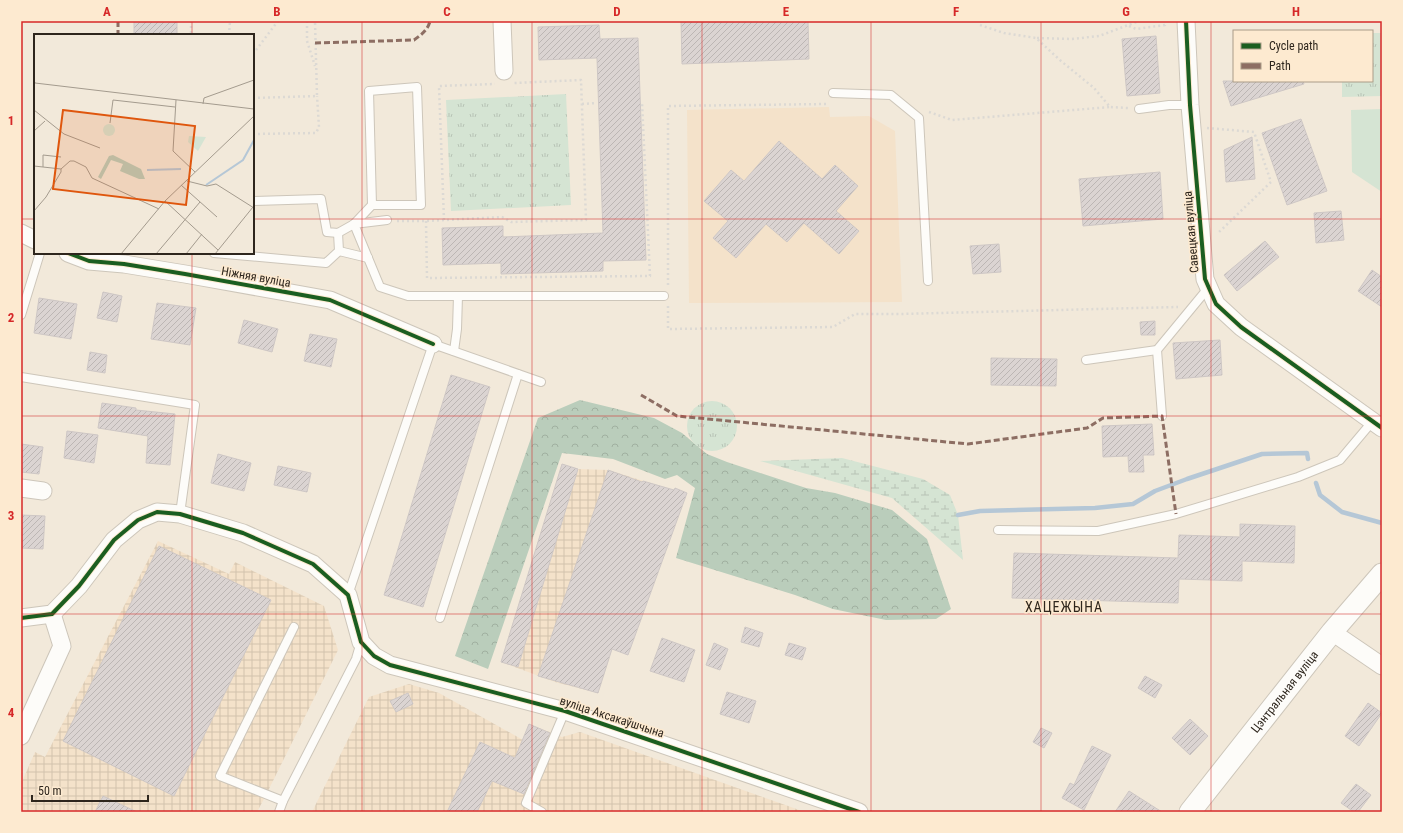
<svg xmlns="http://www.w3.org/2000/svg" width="1403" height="833" viewBox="0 0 1403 833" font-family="'Roboto Condensed',sans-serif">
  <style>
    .built { fill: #f4e2ca }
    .industrial { fill: url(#industrial-grid) }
    .green { fill: #d5e4d3 }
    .forest { fill: url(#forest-crowns) }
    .wetland { fill: url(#wetland-marsh) }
    .park { fill: url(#park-tufts) }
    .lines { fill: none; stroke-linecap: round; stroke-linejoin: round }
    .stream { stroke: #b5c7d6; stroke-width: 4.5 }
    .building { fill: url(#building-hatch); stroke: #cec7c5 }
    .service-casing { stroke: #cdc6ba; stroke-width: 10 }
    .minor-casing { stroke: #cdc6ba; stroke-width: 19 }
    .tertiary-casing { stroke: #cdc6ba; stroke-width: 23 }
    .path { stroke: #dcd9d4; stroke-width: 2.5; stroke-dasharray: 2 3; stroke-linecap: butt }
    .service { stroke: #fdfcf9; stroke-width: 8 }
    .minor { stroke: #fdfcf9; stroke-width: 17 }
    .tertiary { stroke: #fdfcf9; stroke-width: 21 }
    .quiet { stroke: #8d6e63; stroke-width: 3; stroke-dasharray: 6 3; stroke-linecap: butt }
    .cycleway-casing { stroke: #fdead0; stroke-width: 6 }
    .cycleway { stroke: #1b5e20; stroke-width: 4 }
    .grid { fill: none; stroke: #d62828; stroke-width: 1; stroke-opacity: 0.55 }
    .labels { text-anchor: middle; stroke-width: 3; stroke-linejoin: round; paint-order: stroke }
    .street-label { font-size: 12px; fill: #2e261d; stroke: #fdead0 }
    .quarter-label { font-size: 14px; letter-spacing: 1px; fill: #2e261d; stroke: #fdead0 }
    .inset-river { fill: none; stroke: #b5c7d6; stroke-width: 2 }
    .inset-road { fill: none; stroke: #a49b8e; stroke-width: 1 }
    .view { fill: #df560d; fill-opacity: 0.15; stroke: #df560d; stroke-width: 2 }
    .inset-edge { fill: none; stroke: #2e261d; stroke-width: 2 }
    .neatline { fill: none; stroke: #d62828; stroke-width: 1.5 }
    .grid-label { font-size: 13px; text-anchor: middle; font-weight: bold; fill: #d62828 }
  </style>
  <defs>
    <pattern id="industrial-grid" width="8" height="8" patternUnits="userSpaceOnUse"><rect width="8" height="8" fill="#f4e2ca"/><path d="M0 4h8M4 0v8" fill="none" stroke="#d2c2ad"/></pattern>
    <pattern id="forest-crowns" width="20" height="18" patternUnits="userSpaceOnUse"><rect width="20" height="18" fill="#bacdbb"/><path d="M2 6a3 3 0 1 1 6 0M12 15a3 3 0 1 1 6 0" fill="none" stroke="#a0b0a0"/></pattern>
    <pattern id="wetland-marsh" width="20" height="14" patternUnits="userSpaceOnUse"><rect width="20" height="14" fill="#d5e4d3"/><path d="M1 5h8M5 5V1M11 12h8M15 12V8" fill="none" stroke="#b7c3b5"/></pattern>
    <pattern id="park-tufts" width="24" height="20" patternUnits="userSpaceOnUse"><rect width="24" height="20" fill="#d5e4d3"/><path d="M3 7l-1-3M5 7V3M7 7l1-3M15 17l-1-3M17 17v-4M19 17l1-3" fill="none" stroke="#b7c3b5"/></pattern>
    <pattern id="building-hatch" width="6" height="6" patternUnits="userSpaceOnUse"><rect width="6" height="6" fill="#dbd4d2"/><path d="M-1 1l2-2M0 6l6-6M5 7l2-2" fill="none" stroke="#bcb6b4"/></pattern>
  </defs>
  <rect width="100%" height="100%" fill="#f2e9da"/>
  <!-- built -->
  <polygon class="built" points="829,107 830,117 869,116 895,131 902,302 689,303 687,110"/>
  <!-- industrial -->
  <g class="industrial">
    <polygon points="562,464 578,469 608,470 663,487 598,693 555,682 501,662"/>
    <polygon points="158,541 229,574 235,562 324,606 338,650 266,795 257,812 21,812 21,784 35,752 45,757"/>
    <polygon points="409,684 439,693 523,740 529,724 562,737 580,732 805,812 312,812 369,697"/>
  </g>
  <!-- green -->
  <polygon class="green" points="1382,109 1382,192 1352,172 1351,110"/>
  <!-- forest -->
  <polygon class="forest" points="580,400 654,418 682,433 707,454 727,462 806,488 835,493 892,510 927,539 951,609 936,619 886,620 833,609 795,595 676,558 695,488 677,475 665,479 613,459 562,453 488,669 455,656 538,418"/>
  <!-- wetland -->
  <polygon class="wetland" points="842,458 923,479 950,495 958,515 963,560 892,498 760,461"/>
  <!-- park -->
  <g class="park">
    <polygon points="1372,33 1382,33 1382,96 1342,97 1342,81 1372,81"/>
    <polygon points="566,94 571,205 451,211 446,100"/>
    <circle cx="712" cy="426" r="25"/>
  </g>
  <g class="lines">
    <!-- stream -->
    <g class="stream">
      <polyline points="1316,483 1320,495 1342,512 1382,523"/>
      <polyline points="958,515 980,511 1095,508 1133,504 1155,491 1187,479 1262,454 1307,453 1308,459"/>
    </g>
  </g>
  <!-- building -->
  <g class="building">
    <rect x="134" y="21" width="43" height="14"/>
    <polygon points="681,21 808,21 809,59 682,64"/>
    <polygon points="599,25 600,39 638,38 646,260 603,261 603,271 501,274 501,263 443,265 442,228 503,226 503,237 603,233 597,58 539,60 538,27"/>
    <polygon points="1156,36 1160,93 1127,96 1122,39"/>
    <polygon points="1223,81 1303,81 1304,84 1231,106"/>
    <polygon points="1301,119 1327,191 1287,205 1262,133"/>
    <polygon points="1252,137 1255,179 1226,182 1224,150"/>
    <polygon points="779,141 822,179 835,165 858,186 836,211 859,231 839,254 804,223 787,242 766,224 736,258 713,238 728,221 704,201 731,170 744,181"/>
    <polygon points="1160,172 1163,219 1083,226 1079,179"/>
    <polygon points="1341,211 1344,240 1316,243 1314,213"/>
    <polygon points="1265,241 1279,257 1237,291 1224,275"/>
    <polygon points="999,244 1001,272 973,274 970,246"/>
    <polygon points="1372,270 1382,277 1382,307 1358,291"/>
    <polygon points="103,292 122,296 117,322 97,318"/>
    <polygon points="39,298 77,304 71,339 34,333"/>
    <polygon points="157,303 196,308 190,345 151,339"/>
    <polygon points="244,320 278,329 272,352 238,343"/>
    <polygon points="1155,321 1155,335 1141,335 1140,322"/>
    <polygon points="310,334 337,339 331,367 304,361"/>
    <polygon points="1220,340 1222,375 1176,379 1173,343"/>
    <polygon points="90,352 107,355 105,373 87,370"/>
    <polygon points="991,358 1057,359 1056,386 991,385"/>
    <polygon points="451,375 490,387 423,607 384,595"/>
    <polygon points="102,403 136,408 136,410 175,414 170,465 146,463 148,436 98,428"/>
    <polygon points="1152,424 1154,455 1143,455 1144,472 1129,472 1128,456 1103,457 1102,426"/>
    <polygon points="67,431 98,435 94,463 64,458"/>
    <polygon points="21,444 43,447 39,474 21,472"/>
    <polygon points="218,454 251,463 244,491 211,483"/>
    <polygon points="562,464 578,469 518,667 501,662"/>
    <polygon points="278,466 311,473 307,492 274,485"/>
    <polygon points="608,470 642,482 643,481 674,490 675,488 687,493 628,655 612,649 598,693 538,676"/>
    <polygon points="21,515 45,516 43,549 21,548"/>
    <polygon points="1240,524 1295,526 1294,563 1242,561 1242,581 1179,579 1178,603 1012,598 1014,553 1178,558 1179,535 1240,537"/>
    <polygon points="159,546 271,600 174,796 63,741"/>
    <polygon points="745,627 763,633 759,647 741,642"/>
    <polygon points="662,638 695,650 684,682 650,671"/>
    <polygon points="714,643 728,649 720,670 706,665"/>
    <polygon points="789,643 806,648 802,660 785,655"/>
    <polygon points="1145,676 1162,685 1155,698 1138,688"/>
    <polygon points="727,692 756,701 749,723 720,714"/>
    <polygon points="408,693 413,704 396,712 390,701"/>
    <polygon points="1368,703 1382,713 1359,746 1345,736"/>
    <polygon points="1190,719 1208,736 1190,755 1172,738"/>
    <polygon points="529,724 550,733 524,794 492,781 477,812 447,812 480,742 515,758"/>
    <polygon points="1041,728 1052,733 1044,748 1033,742"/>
    <polygon points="1092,746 1111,755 1084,810 1062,798 1070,783 1074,785"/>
    <polygon points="1356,784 1371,795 1358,812 1354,812 1341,803"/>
    <polygon points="1129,791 1162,812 1115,812"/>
    <polygon points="103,796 137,812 95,812"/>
  </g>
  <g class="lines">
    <defs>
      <g id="service">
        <polyline points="833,93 891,95 919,118 928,281"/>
        <polyline points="1139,109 1169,105 1190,105"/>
        <polyline points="253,201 321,199 327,232 338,233 354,224 372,205 369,91 417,87 421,205 372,205"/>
        <polyline points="387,220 354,224 380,287 408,296 664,296"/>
        <polyline points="339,251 368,258"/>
        <polyline points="214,253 326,263 339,251 338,233"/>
        <polyline points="21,315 40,253"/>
        <polyline points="454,351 457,329 458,296"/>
        <polyline points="1086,360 1157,350"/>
        <polyline points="21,377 195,405 180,514"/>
        <polyline points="1162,416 1157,350 1209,287"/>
        <polyline points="998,530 1098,531 1176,514 1298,477 1340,460 1372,422"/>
        <polyline points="348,595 433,344 541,382"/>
        <polyline points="440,618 518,374"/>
        <polyline points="283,801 220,776 294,627"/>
        <polyline points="279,812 283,801 356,659 361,642"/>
        <polyline points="542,812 526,803 565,711"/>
      </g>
      <g id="minor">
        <polyline points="502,21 504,71"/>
        <polyline points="1186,21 1190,105 1205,279 1216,304 1241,327 1382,428"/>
        <polyline points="21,233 35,240"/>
        <polyline points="68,253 89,261 124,264 185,274 330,300 433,344"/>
        <polyline points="21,488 43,491"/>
        <polyline points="21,618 52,614 79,586 114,540 138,520 157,512 180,514 243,533 313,564 348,595 361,642 374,656 390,665 565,711 859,812"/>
        <polyline points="1332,632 1382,666"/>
        <polyline points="21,736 62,646 52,614"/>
      </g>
      <g id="tertiary">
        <path id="s1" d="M 1190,812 L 1332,632 L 1382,574"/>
      </g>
    </defs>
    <!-- service casing -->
    <use href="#service" class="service-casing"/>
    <!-- minor casing -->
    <use href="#minor" class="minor-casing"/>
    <!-- tertiary casing -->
    <use href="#tertiary" class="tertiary-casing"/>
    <!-- path -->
    <g class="path">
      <polyline points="191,21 191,35"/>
      <polyline points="307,21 307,41 315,66"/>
      <polyline points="980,25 1004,33 1036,38 1061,61 1094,88 1110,107 1128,108"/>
      <polyline points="1129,26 1136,29 1165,25 1165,21"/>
      <polyline points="229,35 230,21"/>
      <polyline points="1037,38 1072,39 1099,36 1139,21"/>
      <polyline points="253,54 278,21"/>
      <polyline points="253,98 317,96 315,21"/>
      <polyline points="582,104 597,103"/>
      <polyline points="929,112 952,120 1110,107"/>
      <polyline points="1207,128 1254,132 1271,182 1217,234"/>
      <polyline points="253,134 316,133 319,127 317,96"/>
      <polyline points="444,220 439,86 495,84"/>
      <polyline points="397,221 426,221 502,217 511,222 586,220 581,80 514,83"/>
      <polyline points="426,221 427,278 650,276 642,102"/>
      <polyline points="668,285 668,106 827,104"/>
      <polyline points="668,306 668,329 833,327 855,314 899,314 1178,307"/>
    </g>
    <!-- service -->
    <use href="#service" class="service"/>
    <!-- minor -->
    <use href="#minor" class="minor"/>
    <!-- tertiary -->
    <use href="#tertiary" class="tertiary"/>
    <!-- quiet -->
    <g class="quiet">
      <polyline points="118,21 118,35"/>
      <path d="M 315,43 L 414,40 C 421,35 428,30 430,21"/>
      <polyline points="641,395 677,416 968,444 1087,428 1103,418 1162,416 1176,514"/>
    </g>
    <defs>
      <g id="cycleway">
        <polyline points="1186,21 1190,105 1205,279 1216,304 1241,327 1382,428"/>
        <polyline points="68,253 89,261 124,264 185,274 330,300 433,344"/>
        <polyline points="21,618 52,614 79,586 114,540 138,520 157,512 180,514 243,533 313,564 348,595 361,642 374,656 390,665 565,711 859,812"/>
      </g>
    </defs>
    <!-- cycleway casing -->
    <use href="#cycleway" class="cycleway-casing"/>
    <!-- cycleway -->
    <use href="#cycleway" class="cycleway"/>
  </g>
  <!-- grid -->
  <path class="grid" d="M 192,21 L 192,35M 362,21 L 362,812M 532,21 L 532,812M 702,21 L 702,812M 871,21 L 871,812M 1041,21 L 1041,812M 1211,21 L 1211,812M 21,219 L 35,219M 253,219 L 1382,219M 192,253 L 192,812M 21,416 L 1382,416M 21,614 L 1382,614"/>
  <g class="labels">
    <!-- street labels -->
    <g class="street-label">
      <text transform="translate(1191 232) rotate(-95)" y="4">Савецкая вуліца</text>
      <text transform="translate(256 277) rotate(10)" y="4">Ніжняя вуліца</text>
      <text dy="4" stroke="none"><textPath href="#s1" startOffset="153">Цэнтральная вуліца</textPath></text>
      <text transform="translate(612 717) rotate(18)" y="4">вуліца Аксакаўшчына</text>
    </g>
    <!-- quarter labels -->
    <g class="quarter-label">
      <text x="1064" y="612">ХАЦЕЖЫНА</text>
    </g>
  </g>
  <!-- overview -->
  <g transform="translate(34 34)">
    <rect width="220" height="220" fill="#f2e9da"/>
    <path d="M 155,102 L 172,103 L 164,117 L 154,108 Z" fill="#d5e4d3"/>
    <path d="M 79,121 L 107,135 L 111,145 L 105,145 L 86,137 L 89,130 L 77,126 L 67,145 L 64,143 L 75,122 Z" fill="#bacdbb"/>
    <path d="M69 96a6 6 0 1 1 12 0a6 6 0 1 1-12 0Z" fill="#d5e4d3"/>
    <path class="inset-river" d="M 113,136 L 147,135M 172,151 L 209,126 L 220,106"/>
    <path class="inset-road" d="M 0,46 L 1,49 L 220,75M 142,66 L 139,117 L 161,138M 169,70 L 170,64 L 220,46M 0,76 L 30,100 L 66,114M 76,89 L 79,66 L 141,73M 0,97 L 11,87M 0,132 L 27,135 L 36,127 L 40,127 L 52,133 L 58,144 L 125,175M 9,133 L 9,121 L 27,123M 153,147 L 173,152 L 182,150 L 220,174M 147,151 L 183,183M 131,167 L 184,216M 0,177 L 12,163 L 27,138 L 27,135M 87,220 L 131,167 L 220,82M 122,220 L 166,168M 152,220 L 168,200M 181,220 L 219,173"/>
    <path class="view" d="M 29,76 L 161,92 L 152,171 L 19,155 Z"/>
    <rect width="220" height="220" class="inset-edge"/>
  </g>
  <!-- border -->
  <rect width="1403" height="833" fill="none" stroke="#fdead0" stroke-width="44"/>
  <!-- legend -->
  <rect x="1233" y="30" width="140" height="52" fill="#fdead0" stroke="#aa9c88"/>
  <rect x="1241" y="43" width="20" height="6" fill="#1b5e20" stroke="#aa9c88"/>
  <text x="1269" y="50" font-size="12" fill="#2e261d">Cycle path</text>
  <rect x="1241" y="63" width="20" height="6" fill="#8d6e63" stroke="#aa9c88"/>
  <text x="1269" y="70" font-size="12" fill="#2e261d">Path</text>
  <!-- scale -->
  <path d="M32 795v6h116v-6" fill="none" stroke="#2e261d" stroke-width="2"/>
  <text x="38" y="795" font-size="12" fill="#2e261d" stroke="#fdead0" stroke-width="3" paint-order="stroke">50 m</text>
  <rect x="22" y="22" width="1359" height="789" class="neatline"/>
  <g class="grid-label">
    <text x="107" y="16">A</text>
    <text x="277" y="16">B</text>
    <text x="447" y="16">C</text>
    <text x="617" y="16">D</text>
    <text x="786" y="16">E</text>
    <text x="956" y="16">F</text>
    <text x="1126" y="16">G</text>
    <text x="1296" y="16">H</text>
    <text x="11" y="125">1</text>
    <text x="11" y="322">2</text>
    <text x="11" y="520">3</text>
    <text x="11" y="717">4</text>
  </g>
</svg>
